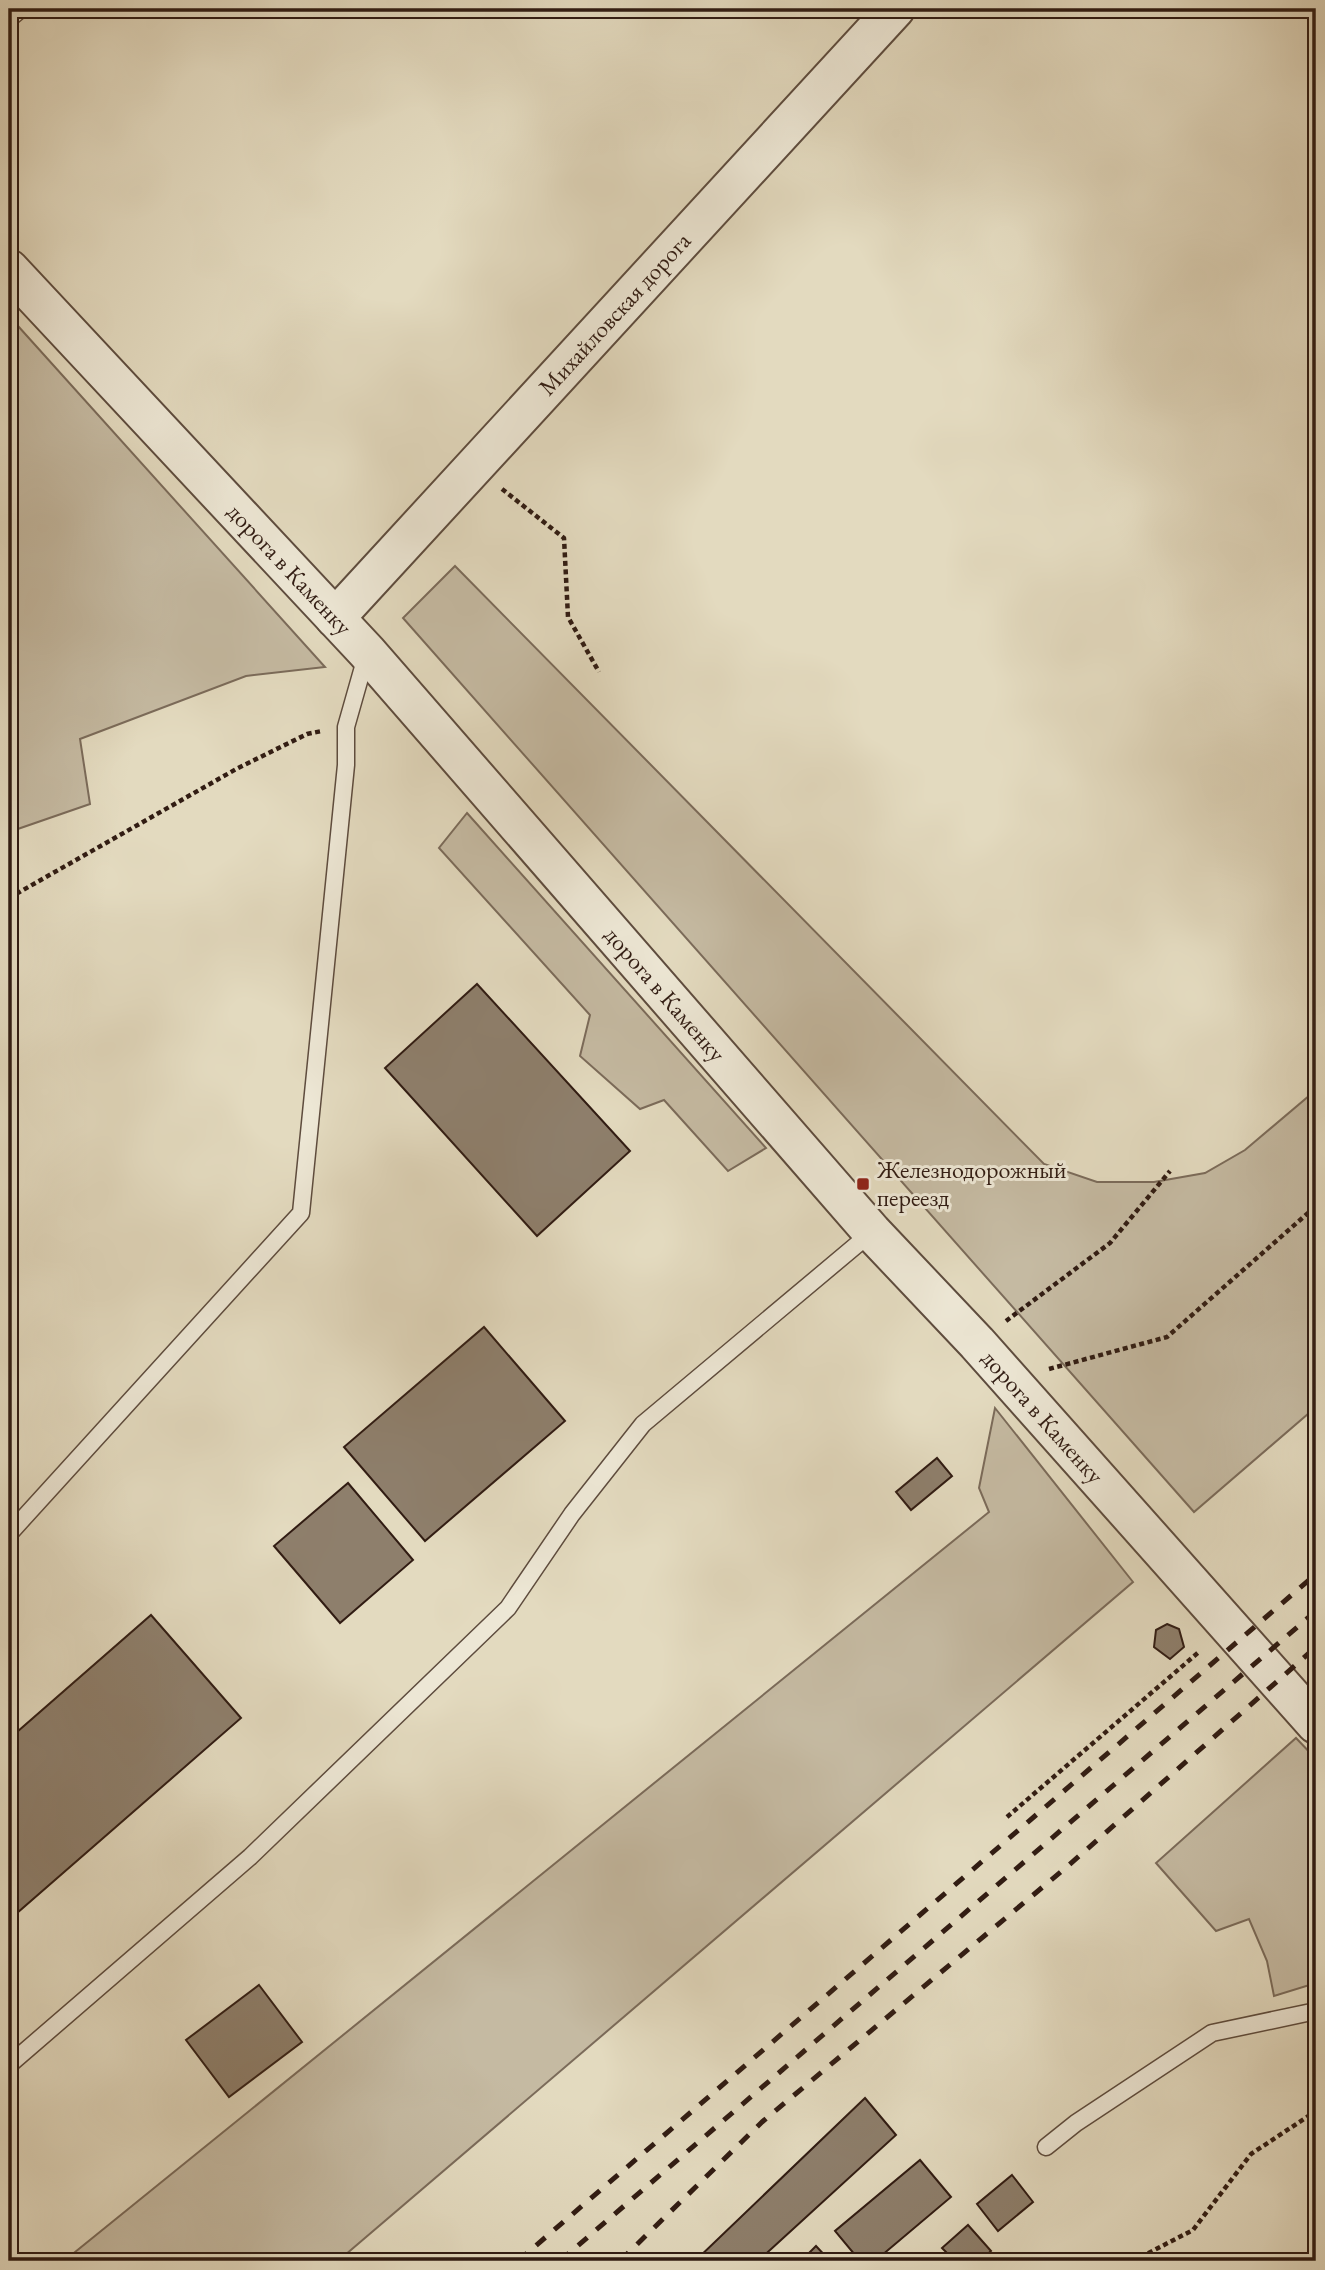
<svg xmlns="http://www.w3.org/2000/svg" width="1325" height="2270" viewBox="0 0 1325 2270" font-family="'EB Garamond',serif">
  <style>
    .green { fill: #c5baa2; stroke: #7b6b5a; stroke-width: 2 }
    .building { fill: #8e7f6c; stroke: #311c13; stroke-width: 2 }
    .lines { fill: none; stroke-linecap: round; stroke-linejoin: round }
    .service-casing { stroke: #5e4c3e; stroke-width: 19 }
    .tertiary-casing { stroke: #5e4c3e; stroke-width: 42 }
    .path { stroke: #311c13; stroke-width: 4.5; stroke-dasharray: 5 3.5; stroke-linecap: butt }
    .service { stroke: #ede7d5; stroke-width: 16 }
    .tertiary { stroke: #ede7d5; stroke-width: 38 }
    .rail { stroke: #311c13; stroke-width: 5; stroke-dasharray: 12 12; stroke-linecap: butt }
    .poi-dot { fill: #8f2418; stroke: #ede7d5; stroke-width: 2.5 }
    .labels { text-anchor: middle; stroke-width: 6; stroke-linejoin: round; paint-order: stroke }
    .street-label { font-size: 24px; fill: #311c13; stroke: #ede7d5 }
    .poi-label { font-size: 24px; fill: #311c13; stroke: #ede7d5; text-anchor: start }
  </style>
  <rect width="100%" height="100%" fill="#e3dabf"/>
  <filter id="stains"><feTurbulence type="fractalNoise" baseFrequency=".00286" numOctaves="4"/><feColorMatrix values="0 0 0 0 .2 0 0 0 0 .09 0 0 0 0 .02 0 0 0 .5 -.17"/></filter>
  <radialGradient id="worn" r=".72"><stop offset=".6" stop-color="#630" stop-opacity="0"/><stop offset="1" stop-color="#630" stop-opacity=".3"/></radialGradient>
  <!-- green -->
  <g class="green">
    <polygon points="9,316 325,667 246,676 80,739 90,804 9,832"/>
    <polygon points="455,566 1044,1164 1097,1182 1154,1182 1205,1173 1245,1150 1316,1090 1316,1407 1194,1512 403,618"/>
    <polygon points="467,813 766,1148 728,1171 664,1100 640,1109 580,1056 590,1015 439,848"/>
    <polygon points="995,1408 1133,1582 338,2261 64,2261 989,1512 979,1488"/>
    <polygon points="1296,1738 1316,1759 1316,1983 1274,1996 1267,1961 1249,1919 1216,1931 1156,1863"/>
  </g>
  <!-- building -->
  <g class="building">
    <polygon points="477,984 630,1151 537,1236 385,1068"/>
    <polygon points="484,1327 565,1421 425,1541 344,1447"/>
    <polygon points="937,1458 952,1476 911,1510 896,1492"/>
    <polygon points="348,1483 413,1560 340,1623 274,1546"/>
    <polygon points="151,1615 241,1718 9,1920 9,1739"/>
    <polygon points="1167,1624 1179,1629 1184,1647 1170,1659 1154,1647 1156,1630"/>
    <polygon points="259,1985 302,2042 229,2097 186,2040"/>
    <polygon points="865,2098 896,2135 758,2261 695,2261"/>
    <polygon points="920,2160 951,2197 875,2261 860,2261 835,2231"/>
    <polygon points="1012,2175 1033,2202 998,2231 977,2204"/>
    <polygon points="968,2225 991,2251 980,2261 955,2261 942,2248"/>
    <polygon points="816,2246 830,2261 801,2261"/>
  </g>
  <g class="lines">
    <defs>
      <g id="service">
        <polyline points="9,19 21,9"/>
        <polyline points="9,1534 301,1213 346,765 346,727 367,653"/>
        <polyline points="9,2065 250,1857 508,1608 572,1514 643,1424 872,1232"/>
        <polyline points="1046,2147 1076,2123 1212,2033 1316,2011"/>
      </g>
      <g id="tertiary">
        <path id="s1" d="M 9,269 L 367,652 L 872,1232 L 977,1343 L 1316,1724"/>
        <path id="s2" d="M 335,618 L 895,9"/>
      </g>
    </defs>
    <!-- service casing -->
    <use href="#service" class="service-casing"/>
    <!-- tertiary casing -->
    <use href="#tertiary" class="tertiary-casing"/>
    <!-- path -->
    <g class="path">
      <polyline points="502,489 564,538 568,617 599,672"/>
      <polyline points="9,898 238,768 307,734 322,731"/>
      <polyline points="1006,1321 1110,1243 1170,1171"/>
      <polyline points="1049,1369 1167,1337 1316,1206"/>
      <polyline points="1007,1817 1200,1651"/>
      <polyline points="1133,2261 1193,2230 1251,2154 1316,2111"/>
    </g>
    <!-- service -->
    <use href="#service" class="service"/>
    <!-- tertiary -->
    <use href="#tertiary" class="tertiary"/>
    <!-- rail -->
    <g class="rail">
      <polyline points="518,2261 1316,1574"/>
      <polyline points="560,2261 1316,1611"/>
      <polyline points="620,2261 762,2122 1069,1865 1316,1647"/>
    </g>
  </g>
  <!-- markers -->
  <rect class="poi-dot" x="856" y="1177" width="14" height="14" rx="3.5"/>
  <g class="labels">
    <!-- street labels -->
    <g class="street-label">
      <text dy="8" stroke="none"><textPath href="#s2" startOffset="413">Михайловская дорога</textPath></text>
      <text dy="8" stroke="none"><textPath href="#s1" startOffset="411">дорога в Каменку</textPath></text>
      <text dy="8" stroke="none"><textPath href="#s1" startOffset="978">дорога в Каменку</textPath></text>
      <text dy="8" stroke="none"><textPath href="#s1" startOffset="1545">дорога в Каменку</textPath></text>
    </g>
    <!-- poi labels -->
    <g class="poi-label">
      <text x="877" y="1178">Железнодорожный<tspan x="877" dy="28">переезд</tspan></text>
    </g>
  </g>
  <!-- margin -->
  <rect width="1325" height="2270" fill="none" stroke="#e3dabf" stroke-width="35"/>
  <rect x="10" y="10" width="1304" height="2249" fill="none" stroke="#311c13" stroke-width="3.5"/>
  <rect x="18" y="18" width="1290" height="2235" fill="none" stroke="#311c13" stroke-width="2"/>
  <rect width="100%" height="100%" filter="url(#stains)"/>
  <rect width="100%" height="100%" fill="url(#worn)"/>
</svg>
